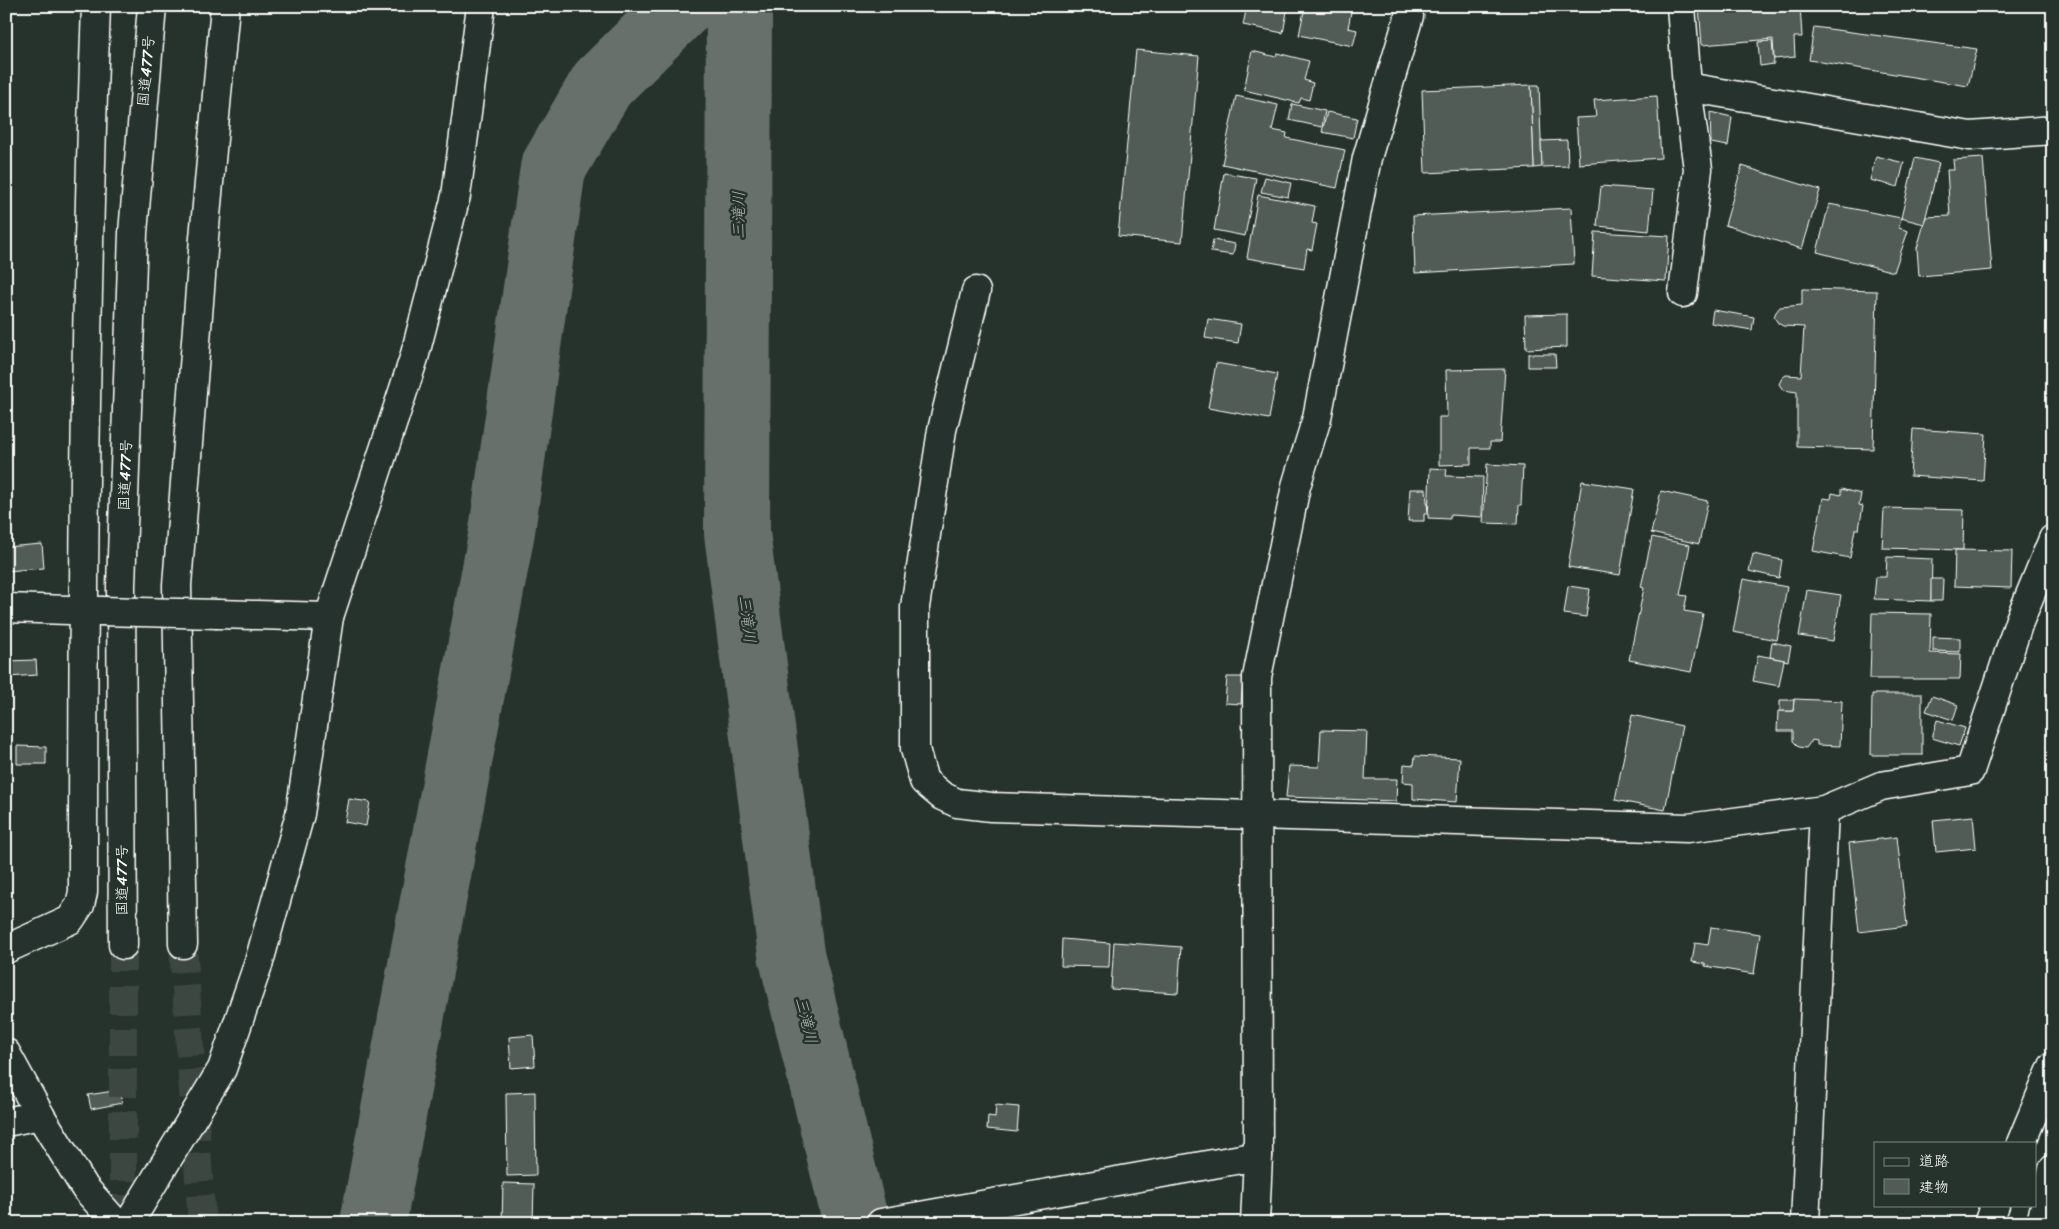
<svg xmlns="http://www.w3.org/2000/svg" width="2059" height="1229" viewBox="0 0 2059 1229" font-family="Sriracha,'Klee One',sans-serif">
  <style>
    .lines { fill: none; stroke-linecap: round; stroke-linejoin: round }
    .river { stroke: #67706c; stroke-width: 66 }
    .building { fill: #515c57; stroke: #fff }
    .highway-tunnel { stroke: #3c4742; stroke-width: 28; stroke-dasharray: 28 14; stroke-linecap: butt }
    .minor-casing { stroke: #fff; stroke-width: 31 }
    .highway-casing { stroke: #fff; stroke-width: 31 }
    .minor { stroke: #26332d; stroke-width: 28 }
    .highway { stroke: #26332d; stroke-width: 28 }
    .minor-bridge-casing { stroke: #fff; stroke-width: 31; stroke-linecap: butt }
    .minor-bridge { stroke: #26332d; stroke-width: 28 }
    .labels { text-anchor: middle; stroke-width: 5; stroke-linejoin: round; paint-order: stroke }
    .street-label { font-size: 15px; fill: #fff; stroke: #26332d }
    .water-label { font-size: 16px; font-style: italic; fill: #b3b8b6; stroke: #26332d }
  </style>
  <rect width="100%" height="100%" fill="#26332d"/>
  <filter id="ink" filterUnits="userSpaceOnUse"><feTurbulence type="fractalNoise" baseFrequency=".02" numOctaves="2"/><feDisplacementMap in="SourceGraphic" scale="10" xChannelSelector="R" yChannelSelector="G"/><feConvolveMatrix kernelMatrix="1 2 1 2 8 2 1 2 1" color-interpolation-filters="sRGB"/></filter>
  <g filter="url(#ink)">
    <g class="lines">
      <!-- river -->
      <g class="river">
        <polyline points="739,6 737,533 791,954 856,1223"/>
        <polyline points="373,1223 502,531 553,168 602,84 681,6"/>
      </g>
    </g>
    <!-- building -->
    <g class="building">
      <polygon points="1247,6 1288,6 1283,33 1243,25"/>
      <polygon points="1305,6 1323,6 1351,12 1348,28 1357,30 1353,46 1299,35"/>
      <polygon points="1699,6 1800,6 1802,37 1794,37 1795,57 1774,59 1773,39 1702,45"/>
      <polygon points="1814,27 1977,49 1968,86 1809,60"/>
      <polygon points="1772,41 1774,64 1760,66 1758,42"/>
      <polygon points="1136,50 1199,56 1182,242 1118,236"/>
      <polygon points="1252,51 1276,57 1277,53 1309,61 1304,80 1313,83 1309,100 1301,98 1299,103 1244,90"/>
      <polygon points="1531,85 1539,85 1542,167 1534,168"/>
      <polygon points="1531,85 1534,168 1425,173 1422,90"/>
      <polygon points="1236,96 1278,105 1272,130 1287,133 1286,138 1345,150 1337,188 1222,164"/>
      <polygon points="1657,96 1661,158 1579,164 1576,118 1596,117 1594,100"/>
      <polygon points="1292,104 1325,111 1322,127 1289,120"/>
      <polygon points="1327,112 1357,118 1353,138 1322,132"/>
      <polygon points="1710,112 1732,117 1728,146 1711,143"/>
      <polygon points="1567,140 1568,166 1542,167 1541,141"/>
      <polygon points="1876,156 1904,163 1898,187 1870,180"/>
      <polygon points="1915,158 1939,163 1924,224 1901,218"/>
      <polygon points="1983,158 1992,270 1919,276 1917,248 1926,217 1950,216 1947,170 1954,170 1953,160"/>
      <polygon points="1742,166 1820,190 1802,249 1725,225"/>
      <polygon points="1224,173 1256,178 1245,236 1214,230"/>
      <polygon points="1265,177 1291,183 1288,197 1261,192"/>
      <polygon points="1601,186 1653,190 1649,231 1597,226"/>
      <polygon points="1258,195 1315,206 1312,223 1317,224 1312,250 1307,249 1304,268 1247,258"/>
      <polygon points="1829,204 1901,218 1899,228 1908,231 1894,272 1817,252"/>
      <polygon points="1571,208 1574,264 1415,273 1413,216"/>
      <polygon points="1595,232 1669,236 1666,281 1592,276"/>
      <polygon points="1213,240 1235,244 1233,255 1211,252"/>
      <polygon points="1802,289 1877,291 1873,449 1797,447 1797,392 1783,390 1779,384 1782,378 1786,375 1801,376 1804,327 1783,326 1778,323 1774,317 1776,312 1780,307 1802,305"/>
      <polygon points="1713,310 1754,317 1752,330 1711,323"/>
      <polygon points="1567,314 1567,347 1526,349 1525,315"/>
      <polygon points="1208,319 1241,324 1238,343 1205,338"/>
      <polygon points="1528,354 1555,354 1556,367 1528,367"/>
      <polygon points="1216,363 1277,374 1269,419 1208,408"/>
      <polygon points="1505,369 1500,442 1490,442 1490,448 1471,448 1471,464 1439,465 1439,417 1447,417 1446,370"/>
      <polygon points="1913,429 1986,434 1983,481 1910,476"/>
      <polygon points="1487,464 1523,466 1521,505 1519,505 1518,524 1483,523"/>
      <polygon points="1430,468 1447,469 1446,476 1483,477 1482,517 1450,515 1450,519 1428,518"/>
      <polygon points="1582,481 1634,489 1620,575 1568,567"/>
      <polygon points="1410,489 1426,489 1428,514 1424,514 1424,521 1408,521"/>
      <polygon points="1841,489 1861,494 1859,505 1863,506 1859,529 1855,529 1850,558 1813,551 1823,498 1831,499 1832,493 1841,495"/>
      <polygon points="1661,491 1708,501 1699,544 1651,533"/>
      <polygon points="1884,508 1964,510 1963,550 1882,548"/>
      <polygon points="1652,537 1690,545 1680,595 1687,596 1684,611 1703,614 1691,672 1629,660 1644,588 1641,587"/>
      <polygon points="42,544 44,568 6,571 6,547"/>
      <polygon points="1955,550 2012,551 2011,588 1954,586"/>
      <polygon points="1753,554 1782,560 1779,578 1749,571"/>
      <polygon points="1887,557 1932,559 1931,601 1874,599 1876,577 1886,577"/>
      <polygon points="1743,579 1787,587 1777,640 1733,632"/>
      <polygon points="1931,579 1943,579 1942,601 1931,601"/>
      <polygon points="1568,586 1590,589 1586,617 1564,614"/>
      <polygon points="1807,590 1841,595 1833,641 1799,636"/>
      <polygon points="1872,613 1931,614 1930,653 1961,654 1960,679 1870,679"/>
      <polygon points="1933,637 1960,638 1960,652 1933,651"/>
      <polygon points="1772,642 1791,646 1788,661 1770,657"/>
      <polygon points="1758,655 1784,660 1779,686 1753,681"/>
      <polygon points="36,660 37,675 8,677 6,661"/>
      <polygon points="1227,677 1243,677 1241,704 1225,703"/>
      <polygon points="1872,694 1922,694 1922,755 1871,755"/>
      <polygon points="1932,696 1958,705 1953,720 1926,711"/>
      <polygon points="1794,699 1842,701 1840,746 1817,745 1817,741 1812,740 1806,748 1799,747 1793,741 1793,731 1777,731 1778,711 1793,711"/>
      <polygon points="1780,700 1794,700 1793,711 1780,711"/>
      <polygon points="1632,715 1682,726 1665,810 1615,800"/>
      <polygon points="1937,720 1965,728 1959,746 1932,738"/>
      <rect x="6" y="730" width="5" height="20"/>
      <polygon points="1321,730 1367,731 1365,779 1397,779 1396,801 1286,797 1289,766 1319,767"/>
      <polygon points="17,746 46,747 46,764 17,764"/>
      <polygon points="1415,756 1460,758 1457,802 1413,799 1413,783 1403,782 1404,764 1414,765"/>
      <polygon points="349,799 370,802 366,826 345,822"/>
      <polygon points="1973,816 1976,848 1936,852 1933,820"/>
      <polygon points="1897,837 1907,926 1859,932 1849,843"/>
      <polygon points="1711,927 1760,934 1754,974 1705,966 1705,964 1692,962 1695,943 1708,945"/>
      <polygon points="1062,939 1110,943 1109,967 1061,966"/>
      <polygon points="1114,942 1181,947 1178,993 1111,989"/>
      <polygon points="533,1035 535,1066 511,1068 509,1037"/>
      <polygon points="120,1090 122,1103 91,1109 88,1095"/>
      <polygon points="535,1092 536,1175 507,1176 506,1093"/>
      <polygon points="996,1105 1019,1107 1017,1132 987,1129 988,1116 995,1117"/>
      <polygon points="503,1183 534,1184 533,1223 502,1223"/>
    </g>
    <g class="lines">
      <!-- highway-tunnel -->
      <g class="highway-tunnel">
        <polyline points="183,944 202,1223"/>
        <polyline points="123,1223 123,945"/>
      </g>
      <defs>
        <g id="minor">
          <polyline points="1681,6 1687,87 1698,169 1683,293"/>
          <polyline points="1687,87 1970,136 2053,130"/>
          <polyline points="976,291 942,430 915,607 915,749 924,781 942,796 957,803 991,807 1688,828 1824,810"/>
          <polyline points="6,608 101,611"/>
          <polyline points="218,614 329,617"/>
          <path d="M 6,949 L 70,920 L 80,905 L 83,892 C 83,597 85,302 96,6"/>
          <polyline points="6,1053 40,1115 85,1188 116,1223"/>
          <polyline points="6,1122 40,1115"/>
          <polyline points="129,1223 222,1069 259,962 300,814 329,617 414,358 456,196 481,6"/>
          <polyline points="881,1223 1258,1156"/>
          <polyline points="1255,1223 1258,1156 1257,677 1296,486 1317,418 1367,158 1409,16"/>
          <polyline points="1805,1223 1824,810 1881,786 1970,771 2019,622 2053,539"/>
        </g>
        <g id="highway">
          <polyline points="183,944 177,585 204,238 225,6"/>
          <polyline points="123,945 121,586 133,233 152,6"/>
          <polyline points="2021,1143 2053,1066"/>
          <polyline points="1988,1223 1995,1205"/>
          <polyline points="2041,1223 2053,1169"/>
        </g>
      </defs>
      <!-- minor casing -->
      <use href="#minor" class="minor-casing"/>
      <!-- highway casing -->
      <use href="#highway" class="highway-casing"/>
      <!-- minor -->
      <use href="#minor" class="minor"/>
      <!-- highway -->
      <use href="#highway" class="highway"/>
      <defs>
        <polyline id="minor-bridge" points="101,611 218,614"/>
      </defs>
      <!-- minor-bridge casing -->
      <use href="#minor-bridge" class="minor-bridge-casing"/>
      <!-- minor-bridge -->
      <use href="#minor-bridge" class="minor-bridge"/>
    </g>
  </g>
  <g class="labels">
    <!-- street labels -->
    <g class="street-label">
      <text transform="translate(146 71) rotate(-85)" y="5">国道477号</text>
      <text transform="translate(125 475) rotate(-88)" y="5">国道477号</text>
      <text transform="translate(122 880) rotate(-90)" y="5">国道477号</text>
    </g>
    <!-- water labels -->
    <g class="water-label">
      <text transform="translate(738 215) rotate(-90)" y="6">三滝川</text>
      <text transform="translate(748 619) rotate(83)" y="6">三滝川</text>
      <text transform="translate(807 1020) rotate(76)" y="6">三滝川</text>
    </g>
  </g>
  <!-- margin -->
  <rect width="2059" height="1229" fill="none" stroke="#26332d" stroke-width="25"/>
  <rect x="12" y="12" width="2034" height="1204" fill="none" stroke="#fff" stroke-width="2" filter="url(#ink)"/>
  <!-- legend -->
  <rect x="1874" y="1142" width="162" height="65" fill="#26332d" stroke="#7d8581"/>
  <rect x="1884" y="1158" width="25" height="8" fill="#26332d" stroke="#7d8581"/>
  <text x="1919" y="1166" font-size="15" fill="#ffffff">道路</text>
  <rect x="1884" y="1179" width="25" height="15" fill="#515c57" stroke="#7d8581"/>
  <text x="1919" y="1192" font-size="15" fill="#ffffff">建物</text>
</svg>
